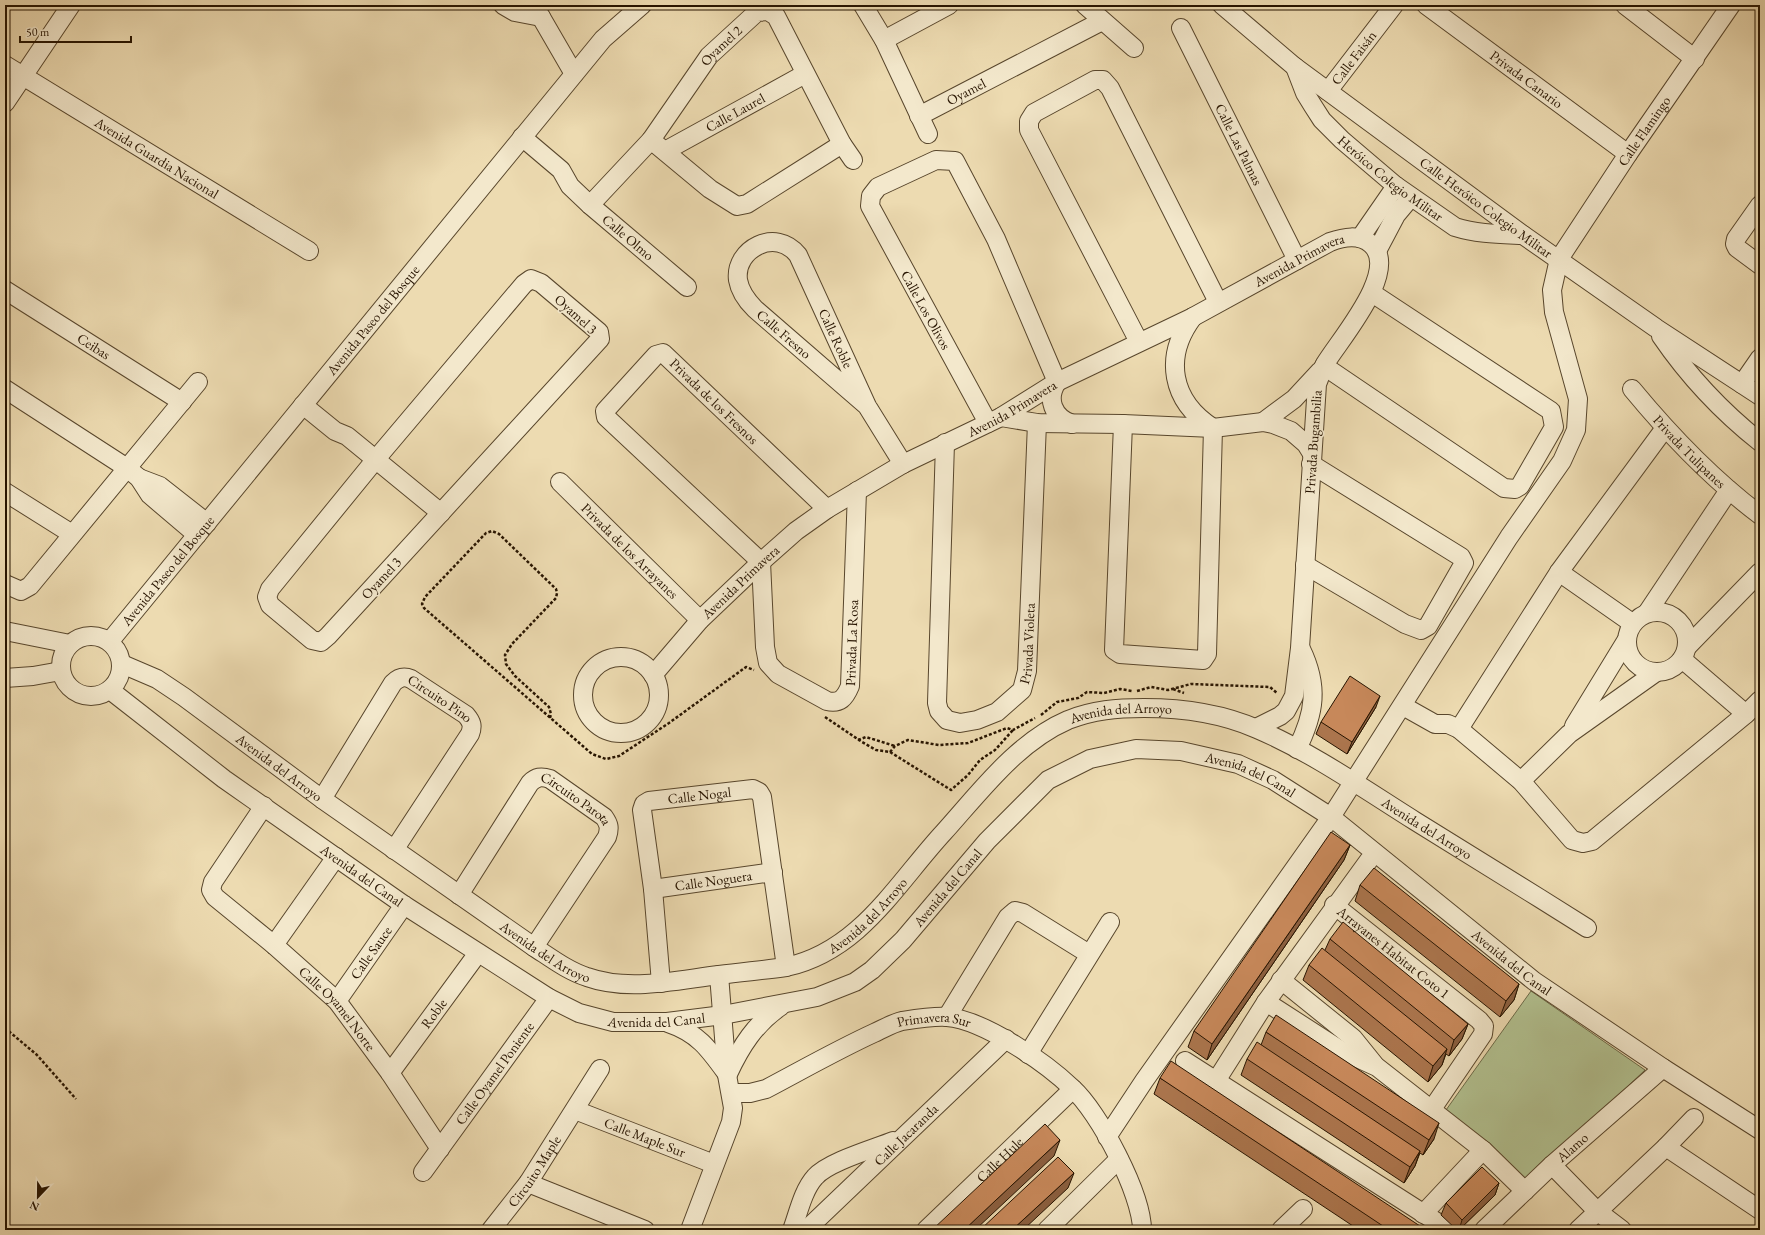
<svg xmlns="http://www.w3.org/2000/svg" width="1765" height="1235" viewBox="0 0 1765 1235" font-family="'EB Garamond',serif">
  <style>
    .green { fill: #b2c190; stroke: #6c6a48 }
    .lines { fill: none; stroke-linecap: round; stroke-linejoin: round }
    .minor-casing { stroke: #58462c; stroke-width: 20 }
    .path { stroke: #271400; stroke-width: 2.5; stroke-dasharray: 3 2; stroke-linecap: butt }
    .minor { stroke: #f3e8cc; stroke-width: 18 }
    .wall { fill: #ab754d; stroke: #271400 }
    .shaded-wall { fill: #8b5f3f; stroke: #271400 }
    .building { fill: #c7885a; stroke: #271400 }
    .labels { text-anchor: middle; stroke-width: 3.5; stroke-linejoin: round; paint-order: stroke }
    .street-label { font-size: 14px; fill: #271400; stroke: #f3e8cc }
  </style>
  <rect width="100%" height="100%" fill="#eddbb1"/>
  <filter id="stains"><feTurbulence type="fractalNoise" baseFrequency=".005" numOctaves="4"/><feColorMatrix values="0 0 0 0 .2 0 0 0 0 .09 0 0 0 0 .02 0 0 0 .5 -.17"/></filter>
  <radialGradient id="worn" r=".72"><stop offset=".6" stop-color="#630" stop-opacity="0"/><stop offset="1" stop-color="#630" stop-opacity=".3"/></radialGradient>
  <!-- green -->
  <polygon class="green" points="1531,991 1645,1070 1526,1183 1446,1110"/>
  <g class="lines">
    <defs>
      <g id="minor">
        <polyline points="503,5 515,12 541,17"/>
        <polyline points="534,5 574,74"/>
        <polyline points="863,5 884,40 928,134"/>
        <polyline points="1085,5 1134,48"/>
        <path id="s1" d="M 1222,5 L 1295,67 L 1523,235 L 1656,328 L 1760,396"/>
        <path id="s2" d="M 1426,5 L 1628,154"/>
        <polyline points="1625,5 1695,59"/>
        <path id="s3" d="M 1181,28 L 1297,260"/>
        <polyline points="884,40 949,5"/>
        <path id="s4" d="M 5,65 L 309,251"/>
        <path id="s5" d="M 1295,67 L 1305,93 L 1313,106 L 1322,120 L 1342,140 L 1396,186 L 1455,227 C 1477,234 1500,234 1523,235"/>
        <path id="s6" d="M 1328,91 L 1394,5"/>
        <polyline points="5,103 71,5"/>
        <path id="s7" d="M 919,116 L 1102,21"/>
        <path id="s8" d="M 522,137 L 561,170 L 570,186 L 590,205 L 687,287"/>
        <polyline points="651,140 710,189 737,206 747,204 842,144"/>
        <path id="s9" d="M 665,151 L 805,74"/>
        <path id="s10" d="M 590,205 L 651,140 L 709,56 L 757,12 L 768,11 L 776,16 L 842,144 L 853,160"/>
        <polyline points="1760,205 1736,239 1735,244 1737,248 1760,265"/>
        <polyline points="1360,238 1396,186"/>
        <polyline points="1377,251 1396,215 1411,197"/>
        <polygon points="531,279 541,283 599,332 600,339 328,636 321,642 312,640 270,605 267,597 270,589 376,459 524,284"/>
        <path id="s11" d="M 5,290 L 182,402"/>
        <path d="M 1661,336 C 1689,377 1721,411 1760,442"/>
        <polyline points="1139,342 1029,130 1029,121 1034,113 1095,80 1103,80 1110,88 1218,302"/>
        <polyline points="1324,366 1504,488 1515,489 1520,486 1554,427 1551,411 1372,293"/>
        <polyline points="1742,384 1760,358"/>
        <polyline points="5,389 127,468 139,478 150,495 197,535"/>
        <path id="s12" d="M 1632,389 C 1670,435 1712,479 1760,515"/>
        <polyline points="303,405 335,431 347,436 441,513"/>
        <path id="s13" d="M 867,406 L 755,309 C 747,301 740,292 738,280 C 734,249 776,227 798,255 L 867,406 L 903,464"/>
        <polyline points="1001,417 1037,423 1123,424 1213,428 1263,422 1273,424 1291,431 1306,444 1311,452"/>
        <polyline points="1263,422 1294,399 1320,371"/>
        <path d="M 988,423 L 870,206 L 871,196 L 878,187 L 936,160 L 955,161 L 996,239 L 1057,382 C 1046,399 1053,417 1072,424"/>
        <path d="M 1123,424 L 1114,650 L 1120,654 L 1203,660 L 1207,654 L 1213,428 C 1171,401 1163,357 1193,317"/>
        <path id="s14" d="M 945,443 L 937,703 L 939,711 L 947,720 L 960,723 L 977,720 L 997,712 L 1022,690 L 1027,671 L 1037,423"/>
        <polyline points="139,478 160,486 207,523"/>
        <path id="s15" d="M 560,482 L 700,620"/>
        <polyline points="5,492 72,534"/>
        <path id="s16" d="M 827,509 L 663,353 L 656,355 L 605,411 L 606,417 L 761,562 L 765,647 L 768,663 L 778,674 L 827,701 C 840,704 845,698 850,686 L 857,491"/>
        <polyline points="1305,565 1405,624 1421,630 1428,626 1464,563 1461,557 1311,464"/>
        <polyline points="1559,572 1632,623"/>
        <polyline points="5,584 21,591 30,586 198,382"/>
        <circle cx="1657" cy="642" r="30"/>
        <polyline points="1647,613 1729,490"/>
        <polyline points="5,631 70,644"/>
        <circle cx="91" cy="666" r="30"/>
        <path id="s17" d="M 110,641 L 603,39 L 642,5"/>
        <polyline points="1687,647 1760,572"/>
        <circle cx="621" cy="695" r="38"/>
        <polyline points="1682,659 1746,714"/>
        <path id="s18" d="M 122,664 L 157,679 L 184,697 L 322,799 L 534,947 C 551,958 568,971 587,977 C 629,992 677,980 719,975 C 742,972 764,970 786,967 C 860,951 896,884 944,832 C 980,792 1017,742 1068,720 C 1093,710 1117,708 1144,708 C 1181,708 1223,714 1257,729 C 1313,753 1364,789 1415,821 C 1473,857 1530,892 1587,928"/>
        <path id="s19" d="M 653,675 L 700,620 L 761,562 L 796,531 L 827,509 L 903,464 L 1001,417 L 1057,382 L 1193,317 L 1330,242 C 1344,237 1359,234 1371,244 C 1401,270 1340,339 1325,364 C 1322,370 1320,377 1317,384 L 1300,648 L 1294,696 L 1286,711 L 1280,716 L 1256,728"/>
        <polyline points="5,678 33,676 61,671"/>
        <path id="s20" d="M 110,690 L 224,779 L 404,905 L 549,998 L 579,1013 L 613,1022 L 667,1022 L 723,1015 L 817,997 L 855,982 L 872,970 L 903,940 L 987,841 L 1048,780 L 1090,759 L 1136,749 L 1181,751 L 1238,764 L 1273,780 L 1331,817 L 1534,981 L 1663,1068 L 1760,1130"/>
        <polyline points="1403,706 1435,724 1448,724 1459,729 1521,781 1572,840 1583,843 1592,841 1746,714 1760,700"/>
        <polyline points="1574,726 1626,641"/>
        <polyline points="1459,729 1559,572 1665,428"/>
        <path d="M 1297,749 C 1315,713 1319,686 1301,649"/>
        <polyline points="1521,781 1569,734 1655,673"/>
        <path id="s21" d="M 322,799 L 393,683 C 399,677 404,676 411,679 L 466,715 C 472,722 473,726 470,734 L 394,850"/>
        <path id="s22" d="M 264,806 L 213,882 L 211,890 L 215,897 L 274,945 L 337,1001 L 390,1073 L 440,1149"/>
        <path id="s23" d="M 653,889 L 773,872"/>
        <path id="s24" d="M 459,895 L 530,783 C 536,777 541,776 550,779 L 604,817 C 609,824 610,828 607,837 L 534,947"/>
        <path id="s25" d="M 1334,905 L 1479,1020 L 1484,1026 L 1483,1034 L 1432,1109"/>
        <polyline points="274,945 336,857"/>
        <polyline points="1281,980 1353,1038 1374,1064"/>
        <path id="s26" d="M 661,983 L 653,889 L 642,810 L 644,804 L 649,801 L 753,789 L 759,792 L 762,797 L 786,967"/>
        <path id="s27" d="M 337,1001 L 404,905"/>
        <polyline points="1266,1002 1342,1051 1377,1067 1483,1150 1525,1191"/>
        <polyline points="947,1017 1008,917 1015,911 1023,913 1089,954"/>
        <path d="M 668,1023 C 698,1033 709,1049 727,1074"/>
        <polyline points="1028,1054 1110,922"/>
        <polyline points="1185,1061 1443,1226"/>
        <path id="s28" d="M 390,1073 L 478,953"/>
        <path d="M 728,1074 C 741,1046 755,1024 781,1006"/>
        <polyline points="1216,1081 1266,1002 1369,860"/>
        <path id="s29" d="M 731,1093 L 750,1093 L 766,1089 C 802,1070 837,1050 874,1033 C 883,1029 893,1023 902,1021 C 915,1019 934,1016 947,1017 C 984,1020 1046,1063 1072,1088 C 1099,1112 1142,1194 1142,1230"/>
        <path id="s30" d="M 575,1110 L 714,1164"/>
        <path id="s31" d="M 1107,1137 L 1144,1081 L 1331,817 L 1509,537 L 1562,461 L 1576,430 L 1578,399 L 1554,312 L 1552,290 L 1559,259 L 1628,154 L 1731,5"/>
        <polyline points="1666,1147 1694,1118"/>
        <polyline points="1552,1165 1597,1211 1622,1230"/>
        <path id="s32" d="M 423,1172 L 549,998"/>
        <polyline points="528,1183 645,1230"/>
        <polyline points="1423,1214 1483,1150"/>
        <path id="s33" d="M 491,1230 L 528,1183 L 600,1069"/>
        <polyline points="690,1230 731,1122 733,1108 727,1075 719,975"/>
        <path d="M 792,1230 C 798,1214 803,1190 815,1177 C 828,1162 873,1149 893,1141"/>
        <path id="s34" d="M 806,1230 L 1006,1039"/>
        <path id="s35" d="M 926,1230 L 1073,1089"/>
        <polyline points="1047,1230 1119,1159"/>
        <polyline points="1281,1230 1303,1209"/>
        <path id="s36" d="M 1484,1230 L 1552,1165 L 1663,1068"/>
        <polyline points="1578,1230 1666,1147 1760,1210"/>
      </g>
    </defs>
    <!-- minor casing -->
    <use href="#minor" class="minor-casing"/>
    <!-- path -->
    <g class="path">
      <polyline points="1173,689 1184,693"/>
      <polyline points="1137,691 1151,687 1168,690 1191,684 1270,687 1277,693"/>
      <polyline points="1041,715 1057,702 1078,698 1087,692 1104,693 1120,689 1132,691"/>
      <polyline points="825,717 862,742 876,750 890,752 951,790 968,775 980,760 995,750 1013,730"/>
      <polyline points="550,718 551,714 549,707 515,676 506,664 505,655 512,644 556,598 557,593 556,589 499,534 492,531 486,533 425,597 422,604 424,608 592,754 606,759 619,756 669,723 746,667 754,670"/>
      <polyline points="858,740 866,737 895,746"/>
      <polyline points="890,752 895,746 908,740 939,745 968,743 1007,728 1013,730 1035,718"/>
      <polyline points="5,1028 37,1055 76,1099"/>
    </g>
    <!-- minor -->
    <use href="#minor" class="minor"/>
  </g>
  <!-- wall -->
  <g class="wall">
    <polygon points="1376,707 1347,754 1316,734 1321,722"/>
    <polygon points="1350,845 1344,860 1207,1060 1188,1047 1194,1031"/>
    <polygon points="1360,885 1519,984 1514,1000 1500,1017 1355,901"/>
    <polygon points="1330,939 1468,1024 1462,1039 1449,1056 1446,1054 1442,1065 1428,1082 1303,980 1309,965 1325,950"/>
    <polygon points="1266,1032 1434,1139 1423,1155 1420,1153 1415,1166 1404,1183 1241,1075 1247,1059 1261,1045"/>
    <polygon points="1160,1078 1426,1230 1359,1230 1154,1094"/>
    <polygon points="1499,1183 1495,1195 1459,1230 1457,1230 1441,1215 1446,1203"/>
  </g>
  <!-- shaded-wall -->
  <g class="shaded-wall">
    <polygon points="1380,696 1376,707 1347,754 1352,742"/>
    <polygon points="1350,845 1344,860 1207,1060 1212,1044"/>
    <polygon points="1519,984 1514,1000 1500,1017 1506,1001"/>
    <polygon points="1468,1024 1462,1039 1449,1056 1454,1040"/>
    <polygon points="1447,1049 1442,1065 1428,1082 1433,1066"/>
    <polygon points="1439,1123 1434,1139 1423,1155 1429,1140"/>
    <polygon points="1060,1140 1054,1156 975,1230 964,1230"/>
    <polygon points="1420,1151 1415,1166 1404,1183 1410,1167"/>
    <polygon points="1074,1173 1068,1188 1023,1230 1012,1230"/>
    <polygon points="1499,1183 1495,1195 1459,1230 1462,1220"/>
  </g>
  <!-- building -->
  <g class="building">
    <polygon points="1350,676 1380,696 1352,742 1321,722"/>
    <polygon points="1331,832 1350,845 1212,1044 1194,1031"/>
    <polygon points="1374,868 1519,984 1506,1001 1360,885"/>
    <polygon points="1343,922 1468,1024 1454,1040 1330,939"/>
    <polygon points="1322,948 1447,1049 1433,1066 1309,965"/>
    <polygon points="1276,1015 1439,1123 1429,1140 1266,1032"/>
    <polygon points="1257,1042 1420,1151 1410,1167 1247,1059"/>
    <polygon points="1171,1061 1426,1230 1389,1230 1160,1078"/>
    <polygon points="1045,1124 1060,1140 964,1230 932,1230"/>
    <polygon points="1058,1157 1074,1173 1012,1230 980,1230"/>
    <polygon points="1482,1167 1499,1183 1462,1220 1446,1203"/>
  </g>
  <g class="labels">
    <!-- street labels -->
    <g class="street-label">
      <text dy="5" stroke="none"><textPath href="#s10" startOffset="207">Oyamel 2</textPath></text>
      <text dy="5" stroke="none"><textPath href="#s6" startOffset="42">Calle Faisán</textPath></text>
      <text dy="5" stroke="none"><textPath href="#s2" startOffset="125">Privada Canario</textPath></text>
      <text dy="5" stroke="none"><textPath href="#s7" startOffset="53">Oyamel</textPath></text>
      <text dy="5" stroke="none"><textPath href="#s9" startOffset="80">Calle Laurel</textPath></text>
      <text dy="5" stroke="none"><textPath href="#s31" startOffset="1178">Calle Flamingo</textPath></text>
      <text dy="5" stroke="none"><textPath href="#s3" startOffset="130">Calle Las Palmas</textPath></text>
      <text dy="5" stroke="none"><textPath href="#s4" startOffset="178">Avenida Guardia Nacional</textPath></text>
      <text dy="5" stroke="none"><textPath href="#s5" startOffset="150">Heróico Colegio Militar</textPath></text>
      <text dy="5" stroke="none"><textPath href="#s1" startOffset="333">Calle Heróico Colegio Militar</textPath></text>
      <text dy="5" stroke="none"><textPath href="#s8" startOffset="147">Calle Olmo</textPath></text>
      <text dy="5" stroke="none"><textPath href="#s19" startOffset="776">Avenida Primavera</textPath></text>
      <text transform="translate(926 310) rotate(61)" y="5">Calle Los Olivos</text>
      <text transform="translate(576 314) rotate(42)" y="5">Oyamel 3</text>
      <text dy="5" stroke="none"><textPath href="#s17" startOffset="415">Avenida Paseo del Bosque</textPath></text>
      <text transform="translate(784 334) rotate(41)" y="5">Calle Fresno</text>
      <text dy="5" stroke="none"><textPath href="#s13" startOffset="361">Calle Roble</textPath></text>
      <text dy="5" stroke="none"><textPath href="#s11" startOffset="105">Ceibas</textPath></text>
      <text transform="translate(714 401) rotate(44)" y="5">Privada de los Fresnos</text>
      <text dy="5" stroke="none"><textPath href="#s19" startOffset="452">Avenida Primavera</textPath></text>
      <text transform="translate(1313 442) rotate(-86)" y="5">Privada Bugambilia</text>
      <text dy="5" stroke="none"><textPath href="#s12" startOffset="85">Privada Tulipanes</textPath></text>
      <text dy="5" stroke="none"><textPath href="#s15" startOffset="98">Privada de los Arrayanes</textPath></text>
      <text dy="5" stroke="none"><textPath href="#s17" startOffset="91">Avenida Paseo del Bosque</textPath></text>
      <text transform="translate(381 578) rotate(-47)" y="5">Oyamel 3</text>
      <text dy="5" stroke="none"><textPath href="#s19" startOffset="128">Avenida Primavera</textPath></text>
      <text dy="5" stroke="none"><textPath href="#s16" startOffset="774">Privada La Rosa</textPath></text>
      <text dy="5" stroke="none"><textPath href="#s14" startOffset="413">Privada Violeta</textPath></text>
      <text dy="5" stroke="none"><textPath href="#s21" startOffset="191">Circuito Pino</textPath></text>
      <text dy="5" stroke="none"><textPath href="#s18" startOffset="1197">Avenida del Arroyo</textPath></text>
      <text dy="5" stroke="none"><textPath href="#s18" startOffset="189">Avenida del Arroyo</textPath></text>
      <text dy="5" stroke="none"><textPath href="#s20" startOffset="1345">Avenida del Canal</textPath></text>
      <text dy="5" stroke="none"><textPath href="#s26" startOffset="237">Calle Nogal</textPath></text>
      <text dy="5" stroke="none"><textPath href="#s24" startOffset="187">Circuito Parota</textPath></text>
      <text dy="5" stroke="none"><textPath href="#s18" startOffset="1533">Avenida del Arroyo</textPath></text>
      <text dy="5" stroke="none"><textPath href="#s20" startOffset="313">Avenida del Canal</textPath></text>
      <text dy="5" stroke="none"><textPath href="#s23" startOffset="61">Calle Noguera</textPath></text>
      <text dy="5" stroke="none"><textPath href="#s20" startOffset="985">Avenida del Canal</textPath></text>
      <text dy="5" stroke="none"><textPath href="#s18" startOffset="861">Avenida del Arroyo</textPath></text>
      <text dy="5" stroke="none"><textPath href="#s18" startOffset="513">Avenida del Arroyo</textPath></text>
      <text dy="5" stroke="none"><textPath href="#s27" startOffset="59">Calle Sauce</textPath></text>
      <text dy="5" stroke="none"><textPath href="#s25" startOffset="76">Arrayanes Habitat Coto 1</textPath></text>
      <text dy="5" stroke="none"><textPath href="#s20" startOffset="1669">Avenida del Canal</textPath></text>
      <text dy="5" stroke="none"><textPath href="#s22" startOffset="274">Calle Oyamel Norte</textPath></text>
      <text dy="5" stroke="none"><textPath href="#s28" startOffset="74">Roble</textPath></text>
      <text dy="5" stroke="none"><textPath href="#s20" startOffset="649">Avenida del Canal</textPath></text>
      <text dy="5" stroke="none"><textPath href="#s29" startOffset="220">Primavera Sur</textPath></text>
      <text dy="5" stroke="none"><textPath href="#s32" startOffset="122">Calle Oyamel Poniente</textPath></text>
      <text dy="5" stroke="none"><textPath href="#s34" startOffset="138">Calle Jacaranda</textPath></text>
      <text dy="5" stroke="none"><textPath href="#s30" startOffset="75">Calle Maple Sur</textPath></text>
      <text dy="5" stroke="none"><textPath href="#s36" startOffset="121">Alamo</textPath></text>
      <text dy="5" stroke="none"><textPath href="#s35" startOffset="102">Calle Hule</textPath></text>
      <text dy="5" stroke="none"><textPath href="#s33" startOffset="73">Circuito Maple</textPath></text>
    </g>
  </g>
  <!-- margin -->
  <rect width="1765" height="1235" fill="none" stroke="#eddbb1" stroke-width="20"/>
  <rect x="6" y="6" width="1753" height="1223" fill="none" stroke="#271400" stroke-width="2"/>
  <rect x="10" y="10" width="1745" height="1215" fill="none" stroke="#271400"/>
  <!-- north arrow -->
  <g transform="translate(38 1197) rotate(202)" stroke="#f3e8cc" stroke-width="3" paint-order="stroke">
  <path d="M0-3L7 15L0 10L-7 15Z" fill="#271400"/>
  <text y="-6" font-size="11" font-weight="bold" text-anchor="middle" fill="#271400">N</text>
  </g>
  <!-- scale -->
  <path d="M20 36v6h111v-6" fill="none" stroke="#271400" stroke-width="2"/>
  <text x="26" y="36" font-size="12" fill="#271400" stroke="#f3e8cc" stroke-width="3" paint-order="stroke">50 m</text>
  <rect width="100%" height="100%" filter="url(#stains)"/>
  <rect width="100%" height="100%" fill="url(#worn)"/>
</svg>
